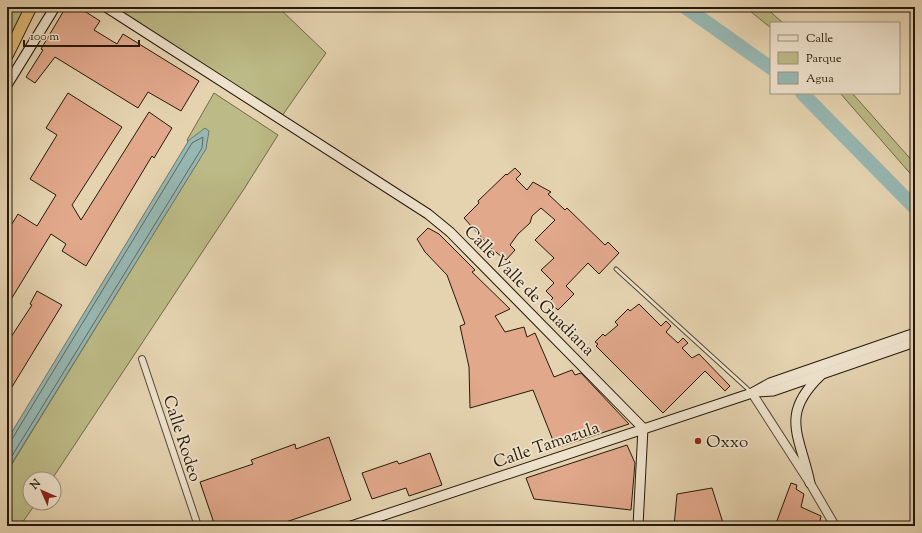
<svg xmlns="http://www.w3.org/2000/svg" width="922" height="533" viewBox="0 0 922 533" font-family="'Sorts Mill Goudy',serif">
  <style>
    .green { fill: #bcba86; stroke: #716a48 }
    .water { fill: #97b7b2; stroke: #6a786f }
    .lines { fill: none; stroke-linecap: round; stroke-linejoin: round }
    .shore { stroke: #5e685e; stroke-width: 1 }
    .river { stroke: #97b7b2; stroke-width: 14 }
    .building { fill: #e1a88b; stroke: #26190b }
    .service-casing { stroke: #564834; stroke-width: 5 }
    .minor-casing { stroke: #564834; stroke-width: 8 }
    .tertiary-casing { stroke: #564834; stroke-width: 10 }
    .secondary-casing { stroke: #26190b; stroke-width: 11 }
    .trunk-casing { stroke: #26190b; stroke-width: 13 }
    .service { stroke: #eee2cc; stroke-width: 3 }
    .minor { stroke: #eee2cc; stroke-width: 6 }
    .tertiary { stroke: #eee2cc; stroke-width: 8 }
    .secondary { stroke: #eee2cc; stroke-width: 9 }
    .trunk { stroke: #e2ba78; stroke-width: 11 }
    .poi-dot { fill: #8f2418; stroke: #eee2cc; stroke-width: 1.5 }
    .labels { text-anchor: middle; stroke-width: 3.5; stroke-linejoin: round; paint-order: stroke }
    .street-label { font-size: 17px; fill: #26190b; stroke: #eee2cc }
    .poi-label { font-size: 17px; fill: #26190b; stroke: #eee2cc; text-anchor: start }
  </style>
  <rect width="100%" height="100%" fill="#e5d3b0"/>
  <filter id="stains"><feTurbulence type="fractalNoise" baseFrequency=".005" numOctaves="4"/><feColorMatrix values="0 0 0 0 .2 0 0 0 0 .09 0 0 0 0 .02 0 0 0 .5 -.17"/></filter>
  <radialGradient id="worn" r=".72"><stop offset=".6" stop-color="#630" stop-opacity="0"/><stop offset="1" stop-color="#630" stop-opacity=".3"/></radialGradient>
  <!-- green -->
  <g class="green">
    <polygon points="11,7 29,7 7,53 7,12"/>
    <polygon points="112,7 278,7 326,53 282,116"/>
    <polygon points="745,7 765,7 783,23 771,23 771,28"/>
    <polygon points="214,93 278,135 244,189 52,479 30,479 30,503 36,503 20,526 7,526 7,472 199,160 187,140"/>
    <polygon points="840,93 852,93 915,164 915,179"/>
  </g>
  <!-- water -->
  <polygon class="water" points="205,128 209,131 206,149 7,471 7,440 189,140"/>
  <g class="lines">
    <!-- shore -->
    <polyline class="shore" points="7,441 12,439 192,143 203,137 202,148 7,464"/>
    <!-- river -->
    <g class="river">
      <polyline points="685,7 771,68"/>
      <polyline points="802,93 915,208"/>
    </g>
  </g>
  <!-- building -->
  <g class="building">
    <polygon points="66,7 78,7 100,21 94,30 117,44 123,34 199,81 181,111 148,92 138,108 55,57 35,83 26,77 43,50 41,49"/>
    <polygon points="68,93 122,127 72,205 81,220 149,112 172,128 154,158 152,156 86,266 62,251 66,244 51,234 7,306 7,232 18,214 37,226 56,195 30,179 57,135 46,128"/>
    <polygon points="515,168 521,174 516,179 527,190 533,182 551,192 548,194 565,210 567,208 605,245 608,242 619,253 599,274 588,263 566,286 574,294 558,310 549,302 553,298 546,291 554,283 541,270 554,258 535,240 555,220 541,208 532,216 530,223 518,234 510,245 515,250 506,260 492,249 464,218 479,203 478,201 506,174 507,175"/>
    <polygon points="428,228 439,234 475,270 472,272 510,309 495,316 505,332 524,327 527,337 535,333 554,377 572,370 575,375 581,373 629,424 556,448 533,390 470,408 469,367 460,326 465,324 447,275 425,252 417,239"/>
    <polygon points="37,291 62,305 7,395 7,343 32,305 30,304"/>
    <polygon points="639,304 661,326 666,321 671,326 666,332 678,343 683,338 688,343 682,348 692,358 699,354 730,386 725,391 705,371 663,413 596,346 598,344 595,342 603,334 605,336 618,325 615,322 628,309 630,311"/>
    <polygon points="329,437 351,500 274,526 224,526 224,524 215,526 200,482 253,464 251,460 295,444 296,449"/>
    <polygon points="627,445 635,463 631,510 534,499 526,478"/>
    <polygon points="430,453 442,485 409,496 406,488 372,499 362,473 397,461 399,464"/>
    <polygon points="791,483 797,485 796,489 804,494 801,507 821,516 819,526 775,526"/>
    <polygon points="712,488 724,526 674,526 677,494"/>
  </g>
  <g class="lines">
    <defs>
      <polyline id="service" points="616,269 750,391"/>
      <polyline id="minor" points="142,359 198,526"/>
      <polyline id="tertiary" points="752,393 810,483 835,526"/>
      <g id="secondary">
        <polyline points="106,7 428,214 450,232 643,428 638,526"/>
        <polyline points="7,85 55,7"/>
        <polyline points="757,392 773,391 915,342"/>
        <path d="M 810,483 C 800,435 779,415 821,375"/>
        <polyline points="351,526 752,393 770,383 915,333"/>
      </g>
      <g id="trunk">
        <polyline points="7,8 8,7"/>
        <polyline points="7,56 31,7"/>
      </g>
    </defs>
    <!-- service casing -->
    <use href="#service" class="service-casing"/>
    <!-- minor casing -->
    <use href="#minor" class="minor-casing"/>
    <!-- tertiary casing -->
    <use href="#tertiary" class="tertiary-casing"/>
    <!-- secondary casing -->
    <use href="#secondary" class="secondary-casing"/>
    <!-- trunk casing -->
    <use href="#trunk" class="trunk-casing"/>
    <!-- service -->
    <use href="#service" class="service"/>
    <!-- minor -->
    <use href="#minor" class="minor"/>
    <!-- tertiary -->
    <use href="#tertiary" class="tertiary"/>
    <!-- secondary -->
    <use href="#secondary" class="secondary"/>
    <!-- trunk -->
    <use href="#trunk" class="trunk"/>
  </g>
  <!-- markers -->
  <circle class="poi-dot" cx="698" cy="441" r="4"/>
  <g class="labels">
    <!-- street labels -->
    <g class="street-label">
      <text transform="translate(530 290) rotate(45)" y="6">Calle Valle de Guadiana</text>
      <text transform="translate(183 438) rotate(72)" y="6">Calle Rodeo</text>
      <text transform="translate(546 444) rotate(-19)" y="6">Calle Tamazula</text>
    </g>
    <!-- poi labels -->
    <g class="poi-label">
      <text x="706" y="447">Oxxo</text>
    </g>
  </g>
  <!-- margin -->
  <rect width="922" height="533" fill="none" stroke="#e5d3b0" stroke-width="24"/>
  <rect x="8" y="8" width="906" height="517" fill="none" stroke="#26190b" stroke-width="2"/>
  <rect x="12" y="12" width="898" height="509" fill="none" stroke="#26190b"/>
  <!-- legend -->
  <rect x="770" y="22" width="130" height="72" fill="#eee2cc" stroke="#9e927f"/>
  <rect x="778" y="35" width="20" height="6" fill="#eee2cc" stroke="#9e927f"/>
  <text x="806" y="42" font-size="12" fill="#26190b">Calle</text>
  <rect x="778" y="52" width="20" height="12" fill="#bcba86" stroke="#9e927f"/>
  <text x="806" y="62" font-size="12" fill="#26190b">Parque</text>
  <rect x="778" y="72" width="20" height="12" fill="#97b7b2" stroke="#9e927f"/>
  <text x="806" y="82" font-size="12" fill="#26190b">Agua</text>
  <!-- north arrow -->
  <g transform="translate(42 491) rotate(315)"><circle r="19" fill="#eee2cc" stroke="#9e927f"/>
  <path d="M0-3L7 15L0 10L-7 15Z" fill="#8f2418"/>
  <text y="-6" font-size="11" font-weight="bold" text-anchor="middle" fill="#26190b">N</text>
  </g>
  <!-- scale -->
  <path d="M24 40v6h115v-6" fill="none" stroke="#26190b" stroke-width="2"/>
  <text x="30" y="40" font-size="12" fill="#26190b" stroke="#eee2cc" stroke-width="3" paint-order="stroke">100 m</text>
  <rect width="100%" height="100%" filter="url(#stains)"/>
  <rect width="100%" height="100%" fill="url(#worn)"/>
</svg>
